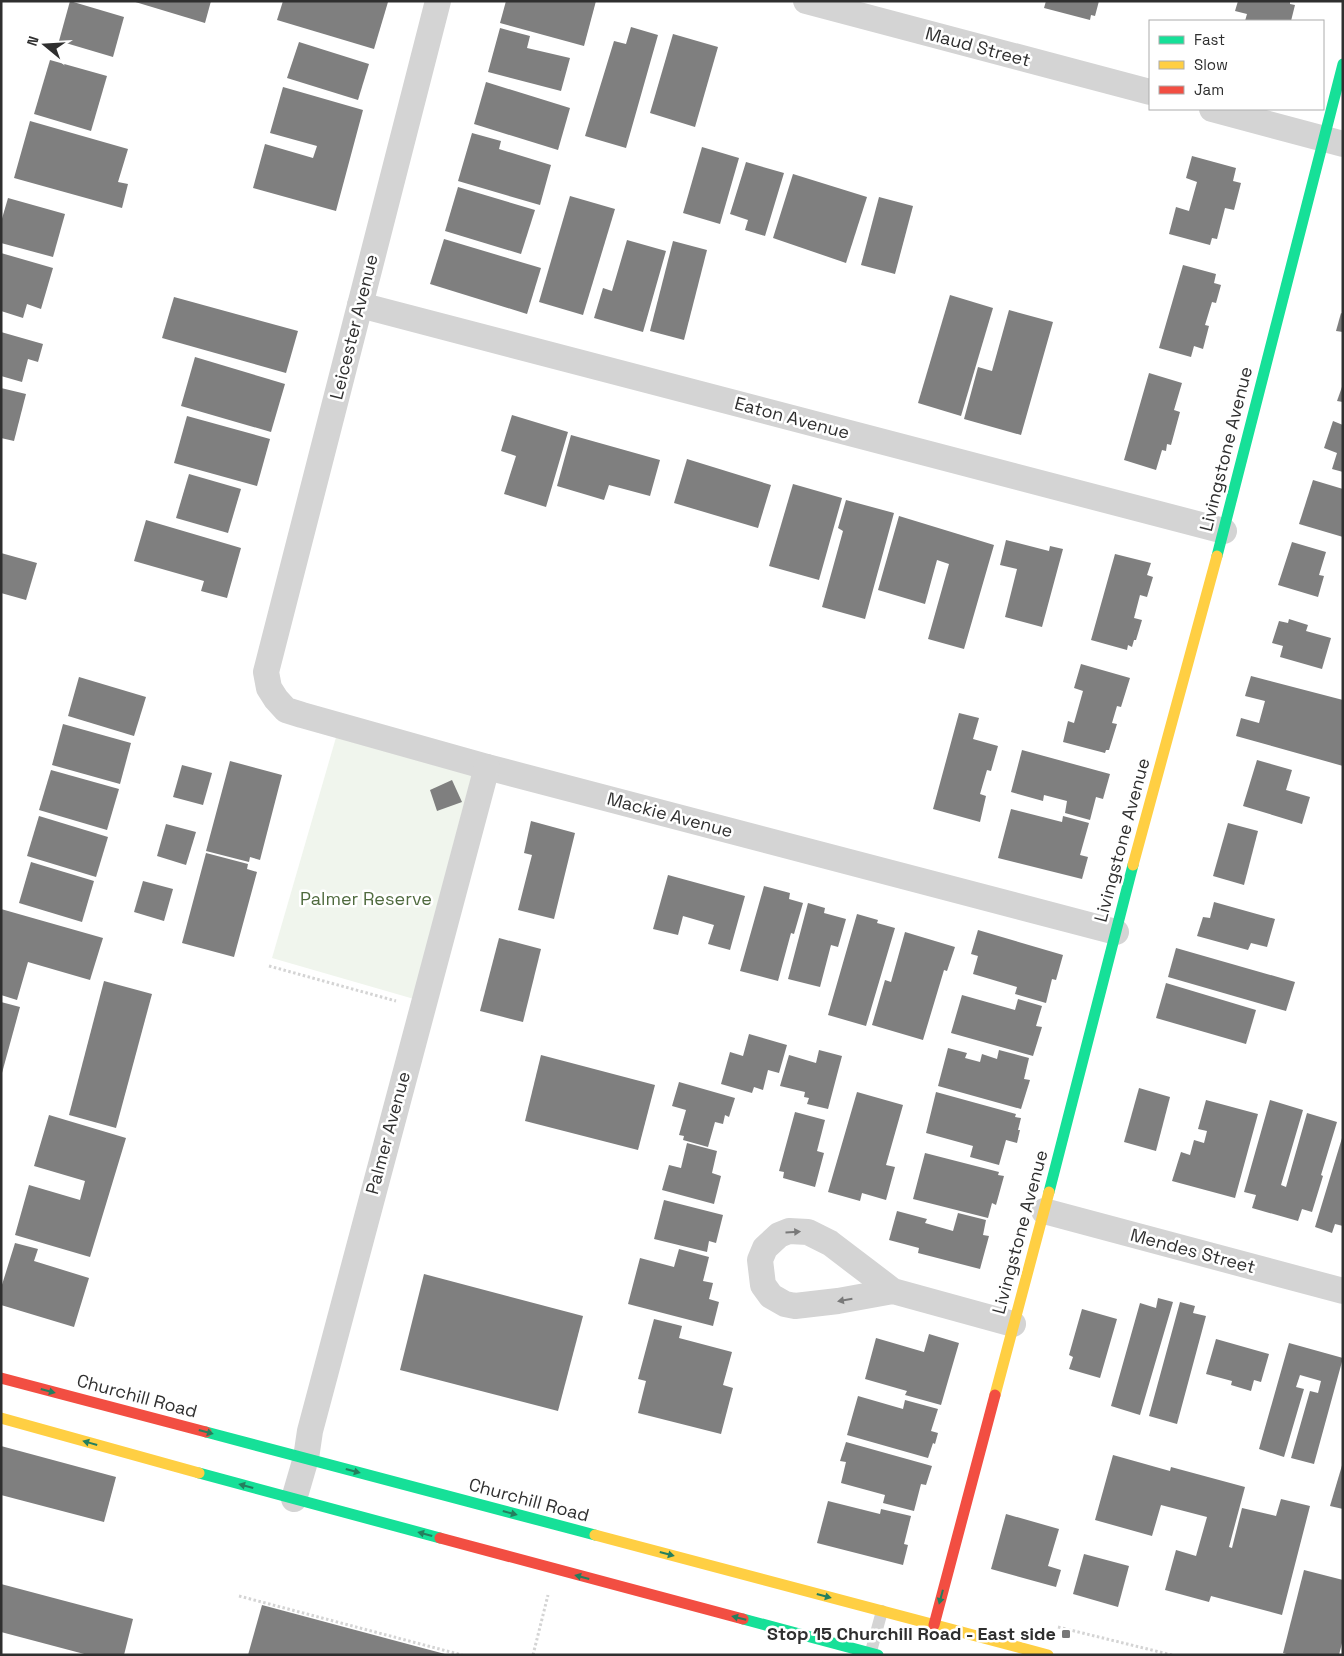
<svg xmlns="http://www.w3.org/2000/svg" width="1344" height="1656" viewBox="0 0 1344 1656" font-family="'Space Grotesk',sans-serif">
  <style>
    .green { fill: #f0f5ed }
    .building { fill: #7f7f7f }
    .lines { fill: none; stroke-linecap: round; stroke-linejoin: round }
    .path { stroke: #d4d4d4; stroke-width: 3; stroke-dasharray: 2.5 2.5; stroke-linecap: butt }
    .lane { stroke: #d4d4d4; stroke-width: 12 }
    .street { stroke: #d4d4d4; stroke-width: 26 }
    .fast { stroke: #16e098; stroke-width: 11 }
    .slow { stroke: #ffcf43; stroke-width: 11 }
    .jam { stroke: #f24e42; stroke-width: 11 }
    .oneway { fill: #797979 }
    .oneway2 { fill: #247f5e }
    .poi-dot { fill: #787878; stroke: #fff; stroke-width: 2 }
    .labels { text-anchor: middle; stroke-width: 5; stroke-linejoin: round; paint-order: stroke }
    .street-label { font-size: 18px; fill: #2f2f2f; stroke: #fff }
    .park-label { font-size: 18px; fill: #4f6a3e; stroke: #fff }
    .poi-label { font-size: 18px; font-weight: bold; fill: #2f2f2f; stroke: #fff; text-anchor: end }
  </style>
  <rect width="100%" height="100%" fill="#fff"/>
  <!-- green -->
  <polygon class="green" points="337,734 479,772 414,999 272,958"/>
  <!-- building -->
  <g class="building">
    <polygon points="70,1 124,17 113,57 59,41"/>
    <polygon points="132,1 211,1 205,23"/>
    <polygon points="283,1 384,1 388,2 374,49 277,20"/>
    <polygon points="506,1 596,1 584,46 500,23"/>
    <polygon points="1046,1 1099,1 1095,16 1091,15 1090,20 1044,8"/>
    <polygon points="1238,1 1290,1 1290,4 1295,5 1291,21 1245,21 1247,14 1235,11"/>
    <polygon points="631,27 658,35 626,148 585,136 614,41 626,44"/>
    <polygon points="500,28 530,36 527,48 570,58 561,91 488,72"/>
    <polygon points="673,34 718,47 695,127 650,113"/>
    <polygon points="299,42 369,64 358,100 287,78"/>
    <polygon points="50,60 107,76 91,131 34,114"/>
    <polygon points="486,82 570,108 558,150 474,124"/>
    <polygon points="283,87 363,110 336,211 253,188 265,144 313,158 317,146 270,133"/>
    <polygon points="30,121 128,149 118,182 128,184 122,208 14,178"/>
    <polygon points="472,133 501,141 499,149 551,165 540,205 458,181"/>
    <polygon points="702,147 739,158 720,224 683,213"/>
    <polygon points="1192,156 1236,168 1233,181 1241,183 1234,210 1225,208 1217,239 1212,238 1210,245 1169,234 1176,207 1189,211 1197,182 1186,178"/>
    <polygon points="746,162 784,173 765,236 745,230 748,220 730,214"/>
    <polygon points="793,174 867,197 846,263 773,238"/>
    <polygon points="458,187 535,210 521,254 445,231"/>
    <polygon points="570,196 615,209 583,315 539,302"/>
    <polygon points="879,197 913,206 895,274 861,265"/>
    <polygon points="8,198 65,214 53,257 1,243 1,222"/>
    <polygon points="444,239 541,268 527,314 430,284"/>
    <polygon points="627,240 666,251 643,332 594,318 603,288 612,291"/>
    <polygon points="673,241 707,250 684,340 650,331"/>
    <polygon points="1,253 53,268 41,309 27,304 23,318 1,311"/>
    <polygon points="1183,265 1216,274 1214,283 1221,285 1216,303 1212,302 1205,325 1209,326 1203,349 1194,346 1191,357 1159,348"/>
    <polygon points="950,295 993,308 961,416 918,403"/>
    <polygon points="174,297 298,331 286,373 162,338"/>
    <polygon points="1009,310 1053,322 1021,435 964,419 978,367 992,371"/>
    <polygon points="1341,313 1343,314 1343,332 1336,331"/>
    <polygon points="1,332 43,344 38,362 28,359 22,382 1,376"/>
    <polygon points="195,357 285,384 271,432 181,406"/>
    <polygon points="1149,373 1182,383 1174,410 1180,412 1171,445 1167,444 1166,451 1162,450 1156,470 1124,460"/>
    <polygon points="1343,384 1343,402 1337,401"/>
    <polygon points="1,388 26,394 14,441 1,438"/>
    <polygon points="512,415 568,432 546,507 504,494 516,456 501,451"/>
    <polygon points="187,416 270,439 257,486 174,463"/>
    <polygon points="1333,421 1343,425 1343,472 1332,469 1337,453 1324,448"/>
    <polygon points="571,435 660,460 650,496 609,485 604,500 557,486"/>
    <polygon points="687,459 771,485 758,528 674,503"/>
    <polygon points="189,474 241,489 228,533 176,518"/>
    <polygon points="1313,480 1343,489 1343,537 1299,524"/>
    <polygon points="793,484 842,498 819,580 769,566"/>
    <polygon points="846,500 894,513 865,619 822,607 843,531 838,528"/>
    <polygon points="899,516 994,545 964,649 928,639 949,564 937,560 925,604 878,590"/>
    <polygon points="146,520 241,548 227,598 201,591 204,581 134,561"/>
    <polygon points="1006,540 1049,551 1050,546 1063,549 1042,627 1005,617 1017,569 1000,565"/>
    <polygon points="1292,542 1326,552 1319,575 1324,576 1318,597 1278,585"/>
    <polygon points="1,553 37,563 26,600 1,593"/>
    <polygon points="1115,554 1151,563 1147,575 1153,577 1147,597 1140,595 1134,618 1142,620 1136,640 1134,640 1132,647 1128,645 1127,650 1091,640"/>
    <polygon points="1289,619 1308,625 1306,631 1331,638 1322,669 1280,657 1283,646 1272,643 1279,621 1288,623"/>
    <polygon points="1081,664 1130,678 1121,707 1117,706 1112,723 1117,724 1109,750 1106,750 1105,753 1063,742 1068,721 1074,723 1083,691 1074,688"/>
    <polygon points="1251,676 1343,700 1343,766 1236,736 1241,718 1259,723 1265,701 1245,696"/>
    <polygon points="79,677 146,697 134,736 68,716"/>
    <polygon points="959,713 979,718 973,739 998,746 991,771 987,770 980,794 986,796 980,822 933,809"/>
    <polygon points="63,724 131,743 120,784 52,765"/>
    <polygon points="1022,750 1110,774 1103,799 1096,797 1090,820 1065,813 1067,801 1044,795 1043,801 1011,792"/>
    <polygon points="1257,760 1292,770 1286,790 1310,797 1302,824 1243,806"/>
    <polygon points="230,761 282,775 260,860 250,857 249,862 206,851"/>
    <polygon points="182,765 212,773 203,805 173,797"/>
    <polygon points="51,770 119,789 107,830 39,810"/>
    <polygon points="452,780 462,802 437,811 430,790"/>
    <polygon points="1011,809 1062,822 1063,816 1089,823 1080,855 1088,857 1082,879 998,858"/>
    <polygon points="39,816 108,837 96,877 27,856"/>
    <polygon points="531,821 575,833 554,919 518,910 532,855 524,853"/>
    <polygon points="1228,823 1258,831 1244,885 1213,876"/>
    <polygon points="166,824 196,832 186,865 157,856"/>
    <polygon points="206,853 248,864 247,869 257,872 234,957 182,943"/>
    <polygon points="31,862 94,881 82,922 19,903"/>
    <polygon points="668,875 745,896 730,950 708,944 714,925 683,916 678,935 653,929"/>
    <polygon points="143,881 173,889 164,921 134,912"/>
    <polygon points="764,886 790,893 789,899 803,903 794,934 791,933 778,981 740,971"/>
    <polygon points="1214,902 1275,919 1267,947 1251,943 1248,950 1197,936 1203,917 1210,918"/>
    <polygon points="808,903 825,908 824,913 846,919 838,947 831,945 820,987 788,979"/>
    <polygon points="1,909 103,938 90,980 28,962 17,1000 1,995"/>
    <polygon points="857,914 878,920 877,923 895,928 866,1026 828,1015"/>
    <polygon points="978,930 1063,955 1056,980 1052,979 1046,1003 1015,994 1017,987 973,974 978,956 971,954"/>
    <polygon points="905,932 955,947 947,971 944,970 923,1040 872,1025 885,980 891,982"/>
    <polygon points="499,938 541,949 523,1022 480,1011"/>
    <polygon points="1176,948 1295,982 1286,1011 1168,977"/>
    <polygon points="104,981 152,994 116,1128 69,1115"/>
    <polygon points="1166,983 1256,1010 1246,1044 1156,1018"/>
    <polygon points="962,995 1015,1010 1018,999 1042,1006 1036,1026 1042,1027 1033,1056 951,1033"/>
    <polygon points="1,1002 20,1007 2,1073 1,1073"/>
    <polygon points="749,1034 787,1045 779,1073 768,1070 763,1090 754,1087 752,1093 721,1084 730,1052 743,1056"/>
    <polygon points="948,1048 967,1053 965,1058 980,1062 982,1054 997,1059 999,1050 1029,1058 1024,1079 1030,1080 1021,1109 938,1086"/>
    <polygon points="819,1050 842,1056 828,1109 807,1104 809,1098 804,1097 805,1092 780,1086 789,1055 816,1063"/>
    <polygon points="541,1055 655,1085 638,1150 525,1121"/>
    <polygon points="679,1082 735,1098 729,1117 725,1115 723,1124 715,1122 708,1147 683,1140 684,1136 679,1135 686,1110 672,1106"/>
    <polygon points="1139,1088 1170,1097 1156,1151 1124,1142"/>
    <polygon points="857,1092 903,1105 886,1165 895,1167 886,1200 862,1193 860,1201 828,1192"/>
    <polygon points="936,1092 1016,1114 1015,1117 1021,1118 1018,1130 1020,1130 1017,1143 1006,1140 999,1165 970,1157 973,1146 926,1133"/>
    <polygon points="1206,1100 1258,1114 1235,1198 1172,1181 1181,1152 1190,1155 1194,1140 1204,1143 1207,1131 1198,1129"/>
    <polygon points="1270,1100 1303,1110 1281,1185 1286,1187 1307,1113 1337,1122 1321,1175 1323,1176 1312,1212 1302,1209 1298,1221 1252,1208 1256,1195 1244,1192"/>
    <polygon points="795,1112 825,1120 817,1151 824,1153 815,1187 783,1178 784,1172 779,1171"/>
    <polygon points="49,1115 126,1138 90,1257 15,1235 29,1185 80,1200 85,1181 34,1166"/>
    <polygon points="1342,1138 1343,1226 1335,1224 1332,1233 1315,1227"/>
    <polygon points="687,1143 717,1151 712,1173 721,1176 714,1204 662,1190 669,1165 681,1168"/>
    <polygon points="925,1153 999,1172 998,1175 1004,1176 996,1205 992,1203 988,1218 913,1199"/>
    <polygon points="664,1200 723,1215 716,1243 709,1241 707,1252 654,1239"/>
    <polygon points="897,1211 927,1219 925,1223 953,1231 958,1213 986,1220 983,1235 989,1236 980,1269 918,1253 919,1248 889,1240"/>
    <polygon points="15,1243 38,1249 34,1261 89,1278 74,1327 1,1305 1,1288"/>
    <polygon points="679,1249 709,1257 703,1281 713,1283 709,1299 719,1302 713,1326 628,1304 640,1258 674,1267"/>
    <polygon points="424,1274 583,1316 558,1411 400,1370"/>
    <polygon points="1158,1298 1173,1302 1140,1415 1111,1406 1140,1303 1156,1308"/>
    <polygon points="1180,1302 1195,1306 1193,1313 1206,1316 1177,1424 1149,1416"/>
    <polygon points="1082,1309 1117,1319 1100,1378 1069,1369 1073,1357 1069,1355"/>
    <polygon points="654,1319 682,1326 679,1338 732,1352 723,1385 733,1388 721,1434 638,1413 646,1381 638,1379"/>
    <polygon points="929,1334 959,1343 941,1405 905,1395 907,1391 865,1379 876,1338 924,1352"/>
    <polygon points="1216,1339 1269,1354 1261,1382 1254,1380 1251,1391 1231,1385 1232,1381 1206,1374"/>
    <polygon points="1289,1343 1343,1358 1314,1464 1291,1458 1310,1391 1318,1393 1321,1381 1300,1375 1296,1387 1304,1389 1284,1457 1259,1449"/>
    <polygon points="858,1396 903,1409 905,1400 938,1409 931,1431 938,1433 935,1444 933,1443 928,1458 847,1435"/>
    <polygon points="846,1442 932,1466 926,1485 921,1484 914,1511 883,1503 885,1495 841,1483 846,1462 840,1461"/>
    <polygon points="1,1446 116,1477 104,1522 1,1495"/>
    <polygon points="1113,1455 1170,1471 1171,1467 1245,1487 1229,1547 1232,1548 1242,1508 1276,1516 1281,1499 1310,1506 1282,1615 1211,1596 1209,1602 1165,1590 1176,1550 1196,1556 1207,1517 1161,1505 1152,1536 1095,1520"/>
    <polygon points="1343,1462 1343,1509 1330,1506"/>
    <polygon points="828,1501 880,1514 881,1509 911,1516 904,1544 908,1545 903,1565 817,1543"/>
    <polygon points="1006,1514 1059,1529 1048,1566 1061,1570 1056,1587 991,1569"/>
    <polygon points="1084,1554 1129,1566 1118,1607 1073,1594"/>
    <polygon points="1304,1570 1343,1580 1343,1639 1339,1655 1290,1655 1283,1653"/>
    <polygon points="1,1584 133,1619 124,1655 88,1655 1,1632"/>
    <polygon points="262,1605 445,1654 445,1655 248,1655"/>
  </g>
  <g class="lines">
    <!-- path -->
    <g class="path">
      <polyline points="269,966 396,1001"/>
      <polyline points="239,1596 462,1655"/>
      <polyline points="1058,1627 1172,1655"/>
      <polyline points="533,1655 548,1595"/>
    </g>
    <!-- lane -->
    <polyline class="lane" points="870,1655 882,1611"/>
    <!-- street -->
    <g class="street">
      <polyline points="438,1 266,672 269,688 276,699 286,710 302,715 487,767 1116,932"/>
      <polyline points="806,1 1150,92"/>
      <polyline points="1212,109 1343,144"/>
      <polyline points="360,305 1224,531"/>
      <polyline points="1044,1211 1343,1291"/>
      <polyline points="893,1291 838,1301 795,1306 785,1304 771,1296 763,1285 760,1260 765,1248 779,1235 789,1231 808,1232 830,1243 893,1291 1013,1324"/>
      <polyline points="294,1499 306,1458 310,1431 487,767"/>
    </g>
    <!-- fast -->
    <g class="fast">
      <polyline points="1217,556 1343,64"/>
      <polyline points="1049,1192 1133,865"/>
      <polyline points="206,1432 595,1535"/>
      <polyline points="199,1473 440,1538"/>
      <polyline points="743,1619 878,1655"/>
    </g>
    <!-- slow -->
    <g class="slow">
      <polyline points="1133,865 1217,556"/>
      <polyline points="995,1395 1049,1192"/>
      <polyline points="1,1418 199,1473"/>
      <polyline points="595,1535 1048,1655"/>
    </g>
    <!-- jam -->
    <g class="jam">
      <polyline points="1,1378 206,1432"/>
      <polyline points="440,1538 743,1619"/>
      <polyline points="934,1625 995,1395"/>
    </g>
  </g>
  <!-- one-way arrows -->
  <defs><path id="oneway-solid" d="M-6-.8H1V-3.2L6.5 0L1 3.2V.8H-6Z" transform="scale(1.25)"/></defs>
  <g class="oneway">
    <use href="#oneway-solid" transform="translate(793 1232) rotate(-3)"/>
    <use href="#oneway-solid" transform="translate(845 1300) rotate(170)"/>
  </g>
  <g class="oneway2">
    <use href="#oneway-solid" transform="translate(48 1391) rotate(15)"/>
    <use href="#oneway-solid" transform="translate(206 1432) rotate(15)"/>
    <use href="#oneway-solid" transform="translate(90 1443) rotate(-164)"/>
    <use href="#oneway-solid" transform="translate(353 1471) rotate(15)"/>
    <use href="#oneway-solid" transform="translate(246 1486) rotate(-165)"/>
    <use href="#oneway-solid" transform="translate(510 1513) rotate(15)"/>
    <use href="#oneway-solid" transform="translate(425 1534) rotate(-165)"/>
    <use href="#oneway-solid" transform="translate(667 1554) rotate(15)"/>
    <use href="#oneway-solid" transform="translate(582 1577) rotate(-165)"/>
    <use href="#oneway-solid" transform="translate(824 1596) rotate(15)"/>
    <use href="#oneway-solid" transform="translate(941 1597) rotate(105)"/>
    <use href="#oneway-solid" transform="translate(739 1618) rotate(-166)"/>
  </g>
  <!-- markers -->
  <rect class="poi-dot" x="1061" y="1629" width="10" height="10" rx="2.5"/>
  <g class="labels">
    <!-- street labels -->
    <g class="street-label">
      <text transform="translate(978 47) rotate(15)" y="6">Maud Street</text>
      <text transform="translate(354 327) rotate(-76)" y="6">Leicester Avenue</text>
      <text transform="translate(792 418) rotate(15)" y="6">Eaton Avenue</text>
      <text transform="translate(1226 449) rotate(-76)" y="6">Livingstone Avenue</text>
      <text transform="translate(670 815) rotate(15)" y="6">Mackie Avenue</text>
      <text transform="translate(1122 840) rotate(-75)" y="6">Livingstone Avenue</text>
      <text transform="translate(388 1133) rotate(-75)" y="6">Palmer Avenue</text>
      <text transform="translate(1020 1232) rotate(-75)" y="6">Livingstone Avenue</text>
      <text transform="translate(1193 1251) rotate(15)" y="6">Mendes Street</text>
      <text transform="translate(137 1396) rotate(15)" y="6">Churchill Road</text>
      <text transform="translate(529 1500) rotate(15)" y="6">Churchill Road</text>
    </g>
    <!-- park labels -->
    <g class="park-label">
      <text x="366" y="905">Palmer Reserve</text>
    </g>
    <!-- poi labels -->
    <g class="poi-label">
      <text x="1056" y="1640">Stop 15 Churchill Road - East side</text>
    </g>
  </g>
  <!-- border -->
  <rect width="1344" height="1656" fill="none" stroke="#2f2f2f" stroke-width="5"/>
  <!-- legend -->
  <rect x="1149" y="20" width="175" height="90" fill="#ffffff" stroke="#acacac"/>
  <rect x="1159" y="36" width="25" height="8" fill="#16e098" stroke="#acacac"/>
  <text x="1194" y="45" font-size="15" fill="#2f2f2f">Fast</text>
  <rect x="1159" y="61" width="25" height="8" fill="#ffcf43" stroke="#acacac"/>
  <text x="1194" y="70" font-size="15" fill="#2f2f2f">Slow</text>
  <rect x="1159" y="86" width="25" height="8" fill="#f24e42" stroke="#acacac"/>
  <text x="1194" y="95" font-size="15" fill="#2f2f2f">Jam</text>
  <!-- north arrow -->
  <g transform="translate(45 45) rotate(288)" stroke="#ffffff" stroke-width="4" paint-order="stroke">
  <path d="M0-4L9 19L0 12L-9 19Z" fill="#2f2f2f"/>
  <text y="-8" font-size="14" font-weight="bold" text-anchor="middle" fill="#2f2f2f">N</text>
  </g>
</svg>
